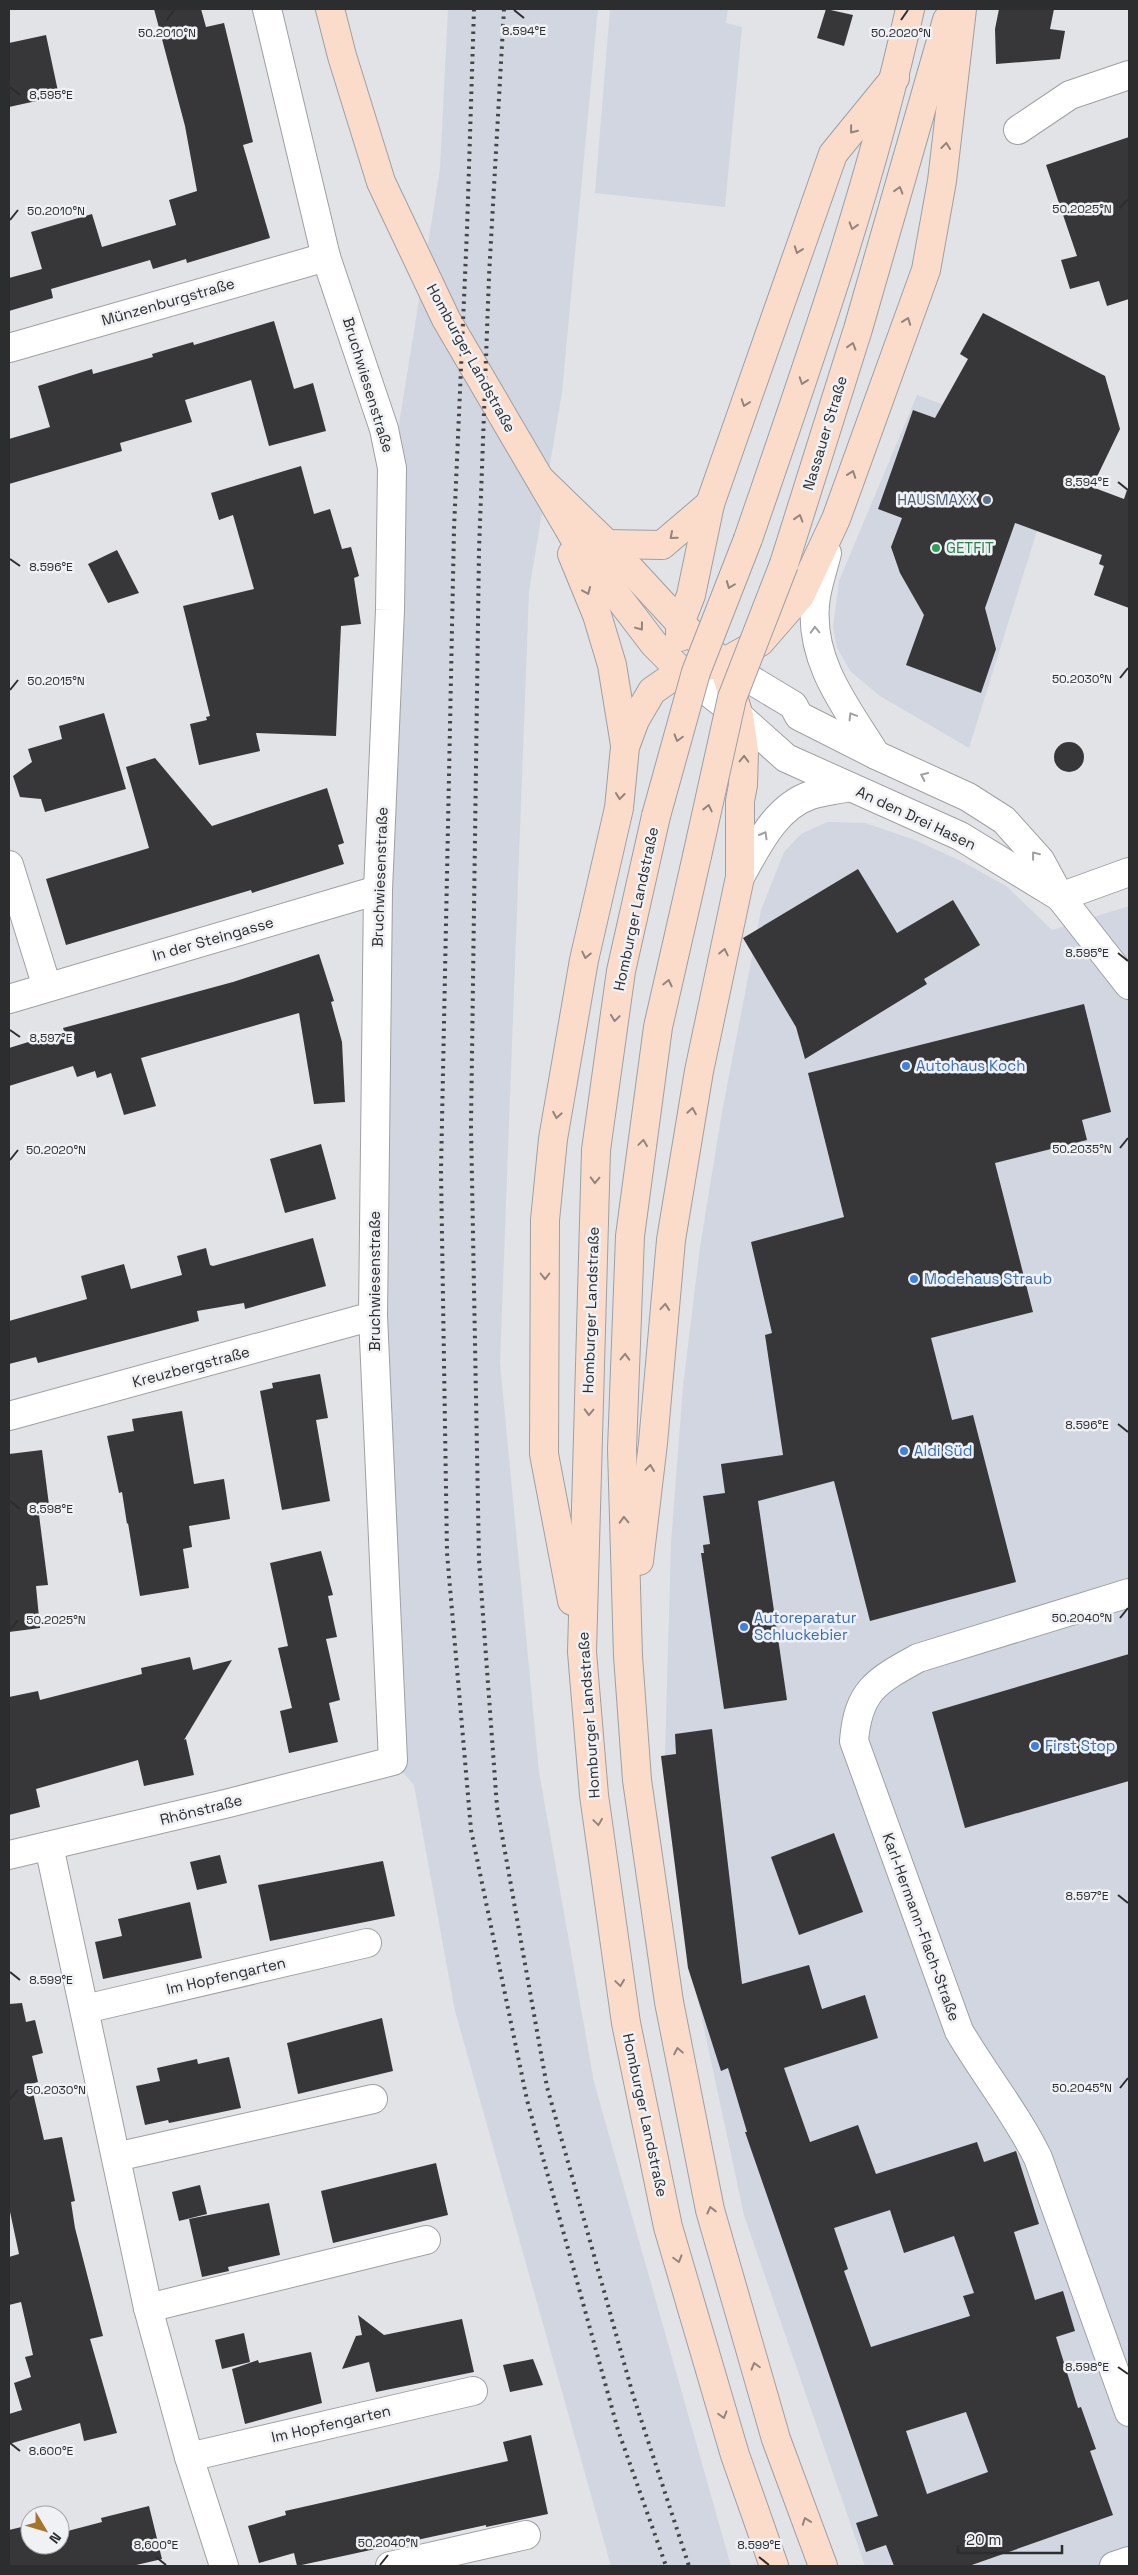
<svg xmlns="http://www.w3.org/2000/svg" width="1138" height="2575" viewBox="0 0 1138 2575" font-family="'Space Grotesk',sans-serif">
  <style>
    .built { fill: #d1d6e0 }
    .building { fill: #37373a; fill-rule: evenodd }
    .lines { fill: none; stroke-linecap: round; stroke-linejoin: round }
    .street-casing { stroke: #9ea0a3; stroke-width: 30 }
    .secondary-casing { stroke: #9ea0a3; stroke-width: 30 }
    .street { stroke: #fff; stroke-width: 28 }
    .secondary { stroke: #fbdcca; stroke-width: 28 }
    .rail { stroke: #444547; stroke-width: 4; stroke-dasharray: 2.5 5; stroke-linecap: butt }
    .secondary-bridge-casing { stroke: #9ea0a3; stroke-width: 30; stroke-linecap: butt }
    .secondary-bridge { stroke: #fbdcca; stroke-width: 28 }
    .oneway { stroke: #94847c }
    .oneway2 { stroke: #a0a0a1 }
    .ticks { fill: none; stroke: #2c2d2e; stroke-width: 2 }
    .service-dot { fill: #5c6f8a; stroke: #eff1f4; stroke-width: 2 }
    .leisure-dot { fill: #2e9e5b; stroke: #eff1f4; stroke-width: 2 }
    .shop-dot { fill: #3f7fe0; stroke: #eff1f4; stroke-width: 2 }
    .labels { text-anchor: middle; stroke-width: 5; stroke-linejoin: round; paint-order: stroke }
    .street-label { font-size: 15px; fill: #2c2d2e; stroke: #eff1f4 }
    .service-label { font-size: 15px; fill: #4e5e75; stroke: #eff1f4; text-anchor: end }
    .leisure-label { font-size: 15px; fill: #27864d; stroke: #eff1f4; text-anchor: start }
    .shop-label { font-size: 15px; fill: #366cbe; stroke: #eff1f4; text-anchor: start }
    .ticks-label { font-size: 12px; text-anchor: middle; fill: #2c2d2e; stroke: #eff1f4; stroke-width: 5; stroke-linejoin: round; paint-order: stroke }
  </style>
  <rect width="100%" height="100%" fill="#e2e3e7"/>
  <!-- built -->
  <g class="built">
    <polygon points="448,9 598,9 562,392 529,591 500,1363 539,1772 594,2082 731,2566 611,2566 455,2011 414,1785 393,1761 373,1316 392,468 440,169"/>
    <polygon points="610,9 728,9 726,23 742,27 725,207 595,193"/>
    <polygon points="917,395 1063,448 969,748 880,696 851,672 837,648 833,627 839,581"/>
    <polygon points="827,822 865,823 915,840 963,862 1006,886 1052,930 1129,906 1129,2566 865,2566 744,2215 693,1977 675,1857 665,1754 671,1543 683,1387 700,1247 722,1112 761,910 784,852 801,834"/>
  </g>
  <!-- building -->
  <g class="building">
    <polygon points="154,9 201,9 206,27 224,23 253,142 243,145 270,238 187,263 186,259 153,269 150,260 51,289 53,298 9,311 9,278 42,269 31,232 92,214 102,247 176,225 169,200 197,191 185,126"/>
    <polygon points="826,9 853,15 844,46 817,38"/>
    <polygon points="999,9 1054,9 1050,29 1065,31 1060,59 996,64 995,29"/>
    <polygon points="46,35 59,96 9,107 9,43"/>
    <polygon points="1129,137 1129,299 1107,306 1099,281 1070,289 1061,260 1077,256 1046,165"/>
    <polygon points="983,313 1105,376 1120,429 1092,487 1124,499 1127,490 1129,491 1129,608 1094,595 1104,566 1099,564 1102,555 1015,523 985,608 996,649 981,693 906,665 924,615 900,573 891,547 902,518 878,509 913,410 935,418 968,359 960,354"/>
    <polygon points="274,321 294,389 313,383 326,431 269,446 251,380 185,400 192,422 120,443 122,451 9,484 9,439 50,427 38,386 92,369 93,374 153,357 152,354 193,342 194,345"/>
    <polygon points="301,466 314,514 330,509 342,549 351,547 359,576 354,578 361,624 341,626 336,736 256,733 260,751 199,765 190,724 207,720 206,717 210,716 183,606 254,589 233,515 219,520 211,493"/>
    <polygon points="117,550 139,593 108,603 88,564"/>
    <polygon points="104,713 126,789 45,812 41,799 20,797 13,776 32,762 28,749 62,739 59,726"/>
    <circle cx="1069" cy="757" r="15"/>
    <polygon points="155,758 212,826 327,788 344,843 338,845 344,864 252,893 251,890 66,945 46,879 149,848 126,767"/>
    <polygon points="858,869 897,933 953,900 980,945 924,979 927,984 805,1059 796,1027 743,938"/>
    <polygon points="319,954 334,1001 331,1002 342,1042 345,1102 314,1104 299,1013 141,1058 156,1106 124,1115 111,1073 97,1078 95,1071 77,1077 73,1066 9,1086 9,1048 64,1031 63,1028 233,982"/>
    <polygon points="1084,1004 1111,1112 1082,1120 1087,1140 995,1163 1033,1312 931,1338 952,1420 973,1415 1016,1582 870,1621 834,1481 758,1501 787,1700 724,1709 701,1553 704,1553 703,1545 710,1544 703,1496 725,1493 721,1464 783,1455 765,1335 772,1333 751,1242 844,1217 808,1073"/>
    <polygon points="321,1144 336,1199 285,1213 270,1159"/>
    <polygon points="313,1238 326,1286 245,1309 244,1303 197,1311 199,1321 38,1363 36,1357 9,1364 9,1321 87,1299 81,1276 124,1264 131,1289 182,1275 177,1256 206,1248 210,1265 213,1266"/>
    <polygon points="320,1374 328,1418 316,1420 330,1501 282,1510 260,1391 273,1388 272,1383"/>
    <polygon points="182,1411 194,1484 224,1479 230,1519 189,1526 192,1547 183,1549 189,1588 140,1596 128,1523 127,1524 122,1492 119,1493 107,1436 134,1431 132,1419"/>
    <polygon points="42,1450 49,1505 38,1507 48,1585 36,1586 40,1628 9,1632 9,1454"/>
    <polygon points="321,1551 333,1595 328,1596 337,1637 326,1639 340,1700 329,1703 338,1742 289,1753 280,1711 292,1708 278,1648 288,1646 270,1563"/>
    <polygon points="1129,1654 1129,1781 965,1828 932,1712"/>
    <polygon points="190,1657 193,1670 232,1660 184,1740 186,1739 194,1775 144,1786 138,1760 36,1789 40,1807 9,1815 9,1697 38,1691 40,1700 142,1674 141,1668"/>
    <path d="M 712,1729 L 742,1984 L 809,1965 L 822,2009 L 865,1995 L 878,2038 L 784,2068 L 810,2142 L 858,2125 L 876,2174 L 977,2142 L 984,2162 L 1016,2151 L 1039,2224 L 1014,2232 L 1035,2300 L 1063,2291 L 1075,2331 L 1056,2337 L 1078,2408 L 1081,2407 L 1096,2449 L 1090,2451 L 1113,2515 L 969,2566 L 894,2566 L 886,2545 L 866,2552 L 856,2523 L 878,2516 L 745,2132 L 747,2132 L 728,2068 L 721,2071 L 688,1968 L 661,1756 L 676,1754 L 675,1734 ZM 890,2210 L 904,2253 L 954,2236 L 974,2293 L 963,2296 L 970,2316 L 871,2347 L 844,2271 L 848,2269 L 834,2228 ZM 966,2412 L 988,2472 L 927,2494 L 906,2431 Z"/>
    <polygon points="834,1833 863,1912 799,1935 771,1857"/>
    <polygon points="220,1855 227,1883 197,1890 190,1862"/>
    <polygon points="383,1861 395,1916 270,1941 258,1885"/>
    <polygon points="190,1902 202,1958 103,1979 95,1942 122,1936 118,1919"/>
    <polygon points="22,2003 26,2022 35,2020 43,2053 32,2056 38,2082 31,2084 44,2140 62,2137 75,2201 71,2202 75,2228 103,2336 90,2339 117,2433 84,2441 80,2423 9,2444 9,2414 22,2410 14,2383 31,2377 25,2357 33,2355 21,2302 9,2305 9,2257 19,2254 9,2207 9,2004"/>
    <polygon points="382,2018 393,2071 298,2094 287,2043"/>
    <polygon points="229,2057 241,2108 169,2123 168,2120 145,2125 136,2086 160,2081 157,2068 197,2059 198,2064"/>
    <polygon points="436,2163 448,2215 333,2243 321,2191"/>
    <polygon points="200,2185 207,2214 179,2221 172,2192"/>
    <polygon points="269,2203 280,2255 228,2267 229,2271 202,2277 189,2219"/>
    <polygon points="358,2315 384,2335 462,2319 474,2372 376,2392 369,2362 342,2369 356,2336 362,2335"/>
    <polygon points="244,2333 250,2362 222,2369 215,2340"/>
    <polygon points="311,2352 322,2403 245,2424 232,2369 258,2360 259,2363"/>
    <polygon points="533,2359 543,2385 510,2392 503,2365"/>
    <polygon points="531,2435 548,2514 486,2527 486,2525 297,2566 294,2553 259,2563 248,2526 286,2515 285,2511 508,2461 503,2442"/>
    <polygon points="149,2506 162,2559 132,2566 9,2566 9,2530 30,2525 30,2545 60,2545 60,2533 102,2522 101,2518"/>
  </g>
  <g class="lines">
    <defs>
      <g id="street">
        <polyline points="1018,130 1070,95 1129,75"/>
        <polyline points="9,348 326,257"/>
        <path d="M 827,553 C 823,570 816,588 815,605 C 810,663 847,708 876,755"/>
        <polyline points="723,663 793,705 799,716 876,755 968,797 1004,820 1040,860 1060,897 1129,985"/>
        <polyline points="681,671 739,716 786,758 960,836 1060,897"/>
        <polyline points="9,865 47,987"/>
        <path d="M 740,877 C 757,847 775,807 811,795 C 823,791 836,790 849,787"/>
        <polyline points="1060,897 1129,872"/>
        <polyline points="9,999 378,890"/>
        <polyline points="9,1416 373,1316"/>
        <path d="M 1129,1593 L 918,1658 C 876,1681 858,1691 854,1741 L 959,2031 C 984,2074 1016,2113 1038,2158 L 1129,2412"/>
        <polyline points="49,1846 148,2308 189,2457 224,2566"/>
        <polyline points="9,1855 229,1803 393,1761 373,1316 378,890 390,610 392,468 384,429 326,257 267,9"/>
        <polyline points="85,2009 367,1943"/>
        <polyline points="116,2157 373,2099"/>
        <polyline points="148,2308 426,2240"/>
        <polyline points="189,2457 473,2391"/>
        <polyline points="390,2566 526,2535"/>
        <polyline points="1114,2566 1129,2561"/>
      </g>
      <g id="secondary">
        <polyline points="330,9 342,56 381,182 446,319 579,546 654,644 681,671"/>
        <polyline points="542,481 607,544 680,623 723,663 739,716 744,751 743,785 740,801 740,877 699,1071 671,1240 653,1443 639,1561"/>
        <path d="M 748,539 C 808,364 870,190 910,9"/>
        <polyline points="607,544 662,545 710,504"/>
        <polyline points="572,554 597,615 612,665 625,745"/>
        <polyline points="784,564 858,329 947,20"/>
        <polyline points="680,637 680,623 691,595 710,504 833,154 895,78"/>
        <polyline points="656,816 621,971 596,1150 582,1652 594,1795 626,2023 668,2227 735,2455 774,2566"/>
        <polyline points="697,856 658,1027 630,1236 622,1449 628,1656 637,1780 669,2002 710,2210 776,2439 823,2566"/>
        <polyline points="572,1601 544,1454 545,1220 553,1139 584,960 619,808 625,747 635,720 652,691 681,671 723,663 760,642 800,596 836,519 926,270 942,181 962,9"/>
      </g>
    </defs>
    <!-- street casing -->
    <use href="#street" class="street-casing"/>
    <!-- secondary casing -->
    <use href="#secondary" class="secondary-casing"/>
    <!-- street -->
    <use href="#street" class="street"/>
    <!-- secondary -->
    <use href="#secondary" class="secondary"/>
    <!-- rail -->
    <g class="rail">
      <polyline points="474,9 467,230 454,529 441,1171 447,1553 471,1830 527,2100 618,2430 666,2566"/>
      <polyline points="504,9 489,276 479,550 471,1126 479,1560 497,1807 547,2087 633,2395 689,2566"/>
    </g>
    <defs>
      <g id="secondary-bridge">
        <polyline points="656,816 696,672 748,539"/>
        <polyline points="697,856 732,698 784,564"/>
      </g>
    </defs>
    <!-- secondary-bridge casing -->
    <use href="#secondary-bridge" class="secondary-bridge-casing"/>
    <!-- secondary-bridge -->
    <use href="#secondary-bridge" class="secondary-bridge"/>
  </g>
  <!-- one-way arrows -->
  <defs><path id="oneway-chevron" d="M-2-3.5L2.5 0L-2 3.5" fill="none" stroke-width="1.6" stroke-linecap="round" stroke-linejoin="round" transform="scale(1.25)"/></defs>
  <g class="oneway">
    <use href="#oneway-chevron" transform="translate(853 130) rotate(129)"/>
    <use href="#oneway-chevron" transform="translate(946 146) rotate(-83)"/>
    <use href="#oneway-chevron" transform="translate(899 190) rotate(-73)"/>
    <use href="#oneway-chevron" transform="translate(853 226) rotate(107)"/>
    <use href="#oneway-chevron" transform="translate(798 250) rotate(110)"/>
    <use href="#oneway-chevron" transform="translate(907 321) rotate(-70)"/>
    <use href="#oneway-chevron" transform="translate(852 346) rotate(-73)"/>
    <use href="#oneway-chevron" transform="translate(803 381) rotate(109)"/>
    <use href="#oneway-chevron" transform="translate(745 403) rotate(109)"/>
    <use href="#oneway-chevron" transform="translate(852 474) rotate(-70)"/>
    <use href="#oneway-chevron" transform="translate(799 518) rotate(-73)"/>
    <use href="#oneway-chevron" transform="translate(673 536) rotate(139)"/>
    <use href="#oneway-chevron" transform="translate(730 585) rotate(111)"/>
    <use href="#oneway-chevron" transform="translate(587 591) rotate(67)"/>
    <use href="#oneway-chevron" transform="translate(640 627) rotate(53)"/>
    <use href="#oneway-chevron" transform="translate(678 738) rotate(106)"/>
    <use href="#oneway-chevron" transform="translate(744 759) rotate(-89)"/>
    <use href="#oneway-chevron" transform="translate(620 796) rotate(96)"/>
    <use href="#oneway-chevron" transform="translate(708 808) rotate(-77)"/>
    <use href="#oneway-chevron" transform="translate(724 952) rotate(-78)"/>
    <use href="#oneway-chevron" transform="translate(586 955) rotate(102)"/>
    <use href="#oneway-chevron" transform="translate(668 983) rotate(-77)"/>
    <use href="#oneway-chevron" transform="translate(615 1018) rotate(98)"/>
    <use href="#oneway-chevron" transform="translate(692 1111) rotate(-81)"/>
    <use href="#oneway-chevron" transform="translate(557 1115) rotate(100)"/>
    <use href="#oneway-chevron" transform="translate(643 1143) rotate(-82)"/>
    <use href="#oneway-chevron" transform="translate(595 1180) rotate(92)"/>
    <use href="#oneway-chevron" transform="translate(545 1276) rotate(90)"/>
    <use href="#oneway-chevron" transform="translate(665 1307) rotate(-85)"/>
    <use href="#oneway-chevron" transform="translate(625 1357) rotate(-88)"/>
    <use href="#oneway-chevron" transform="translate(589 1412) rotate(92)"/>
    <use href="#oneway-chevron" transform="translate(650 1468) rotate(-83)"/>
    <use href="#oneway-chevron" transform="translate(624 1520) rotate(-92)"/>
    <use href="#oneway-chevron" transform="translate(598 1822) rotate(82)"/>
    <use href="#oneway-chevron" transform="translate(620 1983) rotate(82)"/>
    <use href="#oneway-chevron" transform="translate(678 2051) rotate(-101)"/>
    <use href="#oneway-chevron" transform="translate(711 2210) rotate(-104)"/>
    <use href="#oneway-chevron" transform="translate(678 2259) rotate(74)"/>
    <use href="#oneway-chevron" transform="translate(755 2366) rotate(-106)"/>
    <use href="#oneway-chevron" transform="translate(723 2415) rotate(74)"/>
    <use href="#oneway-chevron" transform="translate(806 2521) rotate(-110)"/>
  </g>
  <g class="oneway2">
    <use href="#oneway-chevron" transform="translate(815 630) rotate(-92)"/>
    <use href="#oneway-chevron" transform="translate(852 716) rotate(-121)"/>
    <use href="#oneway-chevron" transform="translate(924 776) rotate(-155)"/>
    <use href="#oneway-chevron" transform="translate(764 835) rotate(-60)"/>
    <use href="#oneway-chevron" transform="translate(1035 855) rotate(-128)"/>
  </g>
  <!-- ticks -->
  <path class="ticks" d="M 514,10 L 524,18M 167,20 L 174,10M 901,20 L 908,10M 10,87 L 20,95M 1120,208 L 1128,199M 10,220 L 18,210M 1118,482 L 1128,490M 10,559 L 20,566M 1120,678 L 1128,668M 10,690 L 18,680M 1118,953 L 1128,961M 10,1030 L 20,1037M 1120,1148 L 1128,1138M 10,1160 L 18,1150M 1118,1424 L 1128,1432M 10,1501 L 20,1509M 1120,1618 L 1128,1608M 10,1630 L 18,1620M 1118,1895 L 1128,1903M 10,1972 L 20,1980M 1120,2088 L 1128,2078M 10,2099 L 18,2090M 1118,2367 L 1128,2374M 10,2443 L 20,2451M 156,2557 L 166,2565M 759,2557 L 769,2565M 380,2565 L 388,2555"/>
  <!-- markers -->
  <circle class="service-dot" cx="987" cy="500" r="5"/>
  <circle class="leisure-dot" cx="936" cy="548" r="5"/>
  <g class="shop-dot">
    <circle cx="906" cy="1066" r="5"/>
    <circle cx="914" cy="1279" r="5"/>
    <circle cx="904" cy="1451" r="5"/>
    <circle cx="744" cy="1627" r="5"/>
    <circle cx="1035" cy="1746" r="5"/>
  </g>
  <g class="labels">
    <!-- street labels -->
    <g class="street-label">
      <text transform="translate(168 302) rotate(-16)" y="5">Münzenburgstraße</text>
      <text transform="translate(471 358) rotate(61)" y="5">Homburger Landstraße</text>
      <text transform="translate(368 385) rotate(73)" y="5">Bruchwiesenstraße</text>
      <text transform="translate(825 433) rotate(-73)" y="5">Nassauer Straße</text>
      <text transform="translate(916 818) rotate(25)" y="5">An den Drei Hasen</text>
      <text transform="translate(380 877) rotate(-88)" y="5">Bruchwiesenstraße</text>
      <text transform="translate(636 909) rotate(-78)" y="5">Homburger Landstraße</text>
      <text transform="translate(213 939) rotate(-16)" y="5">In der Steingasse</text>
      <text transform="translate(375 1281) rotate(-90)" y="5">Bruchwiesenstraße</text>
      <text transform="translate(591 1310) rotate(-88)" y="5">Homburger Landstraße</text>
      <text transform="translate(191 1367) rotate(-15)" y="5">Kreuzbergstraße</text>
      <text transform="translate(589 1715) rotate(-94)" y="5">Homburger Landstraße</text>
      <text transform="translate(201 1810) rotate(-14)" y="5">Rhönstraße</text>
      <text transform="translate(921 1927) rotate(70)" y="5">Karl-Hermann-Flach-Straße</text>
      <text transform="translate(226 1976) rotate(-13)" y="5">Im Hopfengarten</text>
      <text transform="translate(645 2115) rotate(78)" y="5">Homburger Landstraße</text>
      <text transform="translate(331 2424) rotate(-13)" y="5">Im Hopfengarten</text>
    </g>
    <!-- service labels -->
    <g class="service-label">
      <text x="977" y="505">HAUSMAXX</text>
    </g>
    <!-- leisure labels -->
    <g class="leisure-label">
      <text x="946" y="553">GETFIT</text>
    </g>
    <!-- shop labels -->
    <g class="shop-label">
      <text x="916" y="1071">Autohaus Koch</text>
      <text x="924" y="1284">Modehaus Straub</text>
      <text x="914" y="1456">Aldi Süd</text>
      <text x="754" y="1623">Autoreparatur<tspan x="754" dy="17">Schluckebier</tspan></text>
      <text x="1045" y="1751">First Stop</text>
    </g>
  </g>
  <g class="ticks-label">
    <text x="524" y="35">8.594°E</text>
    <text x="167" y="37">50.2010°N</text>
    <text x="901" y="37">50.2020°N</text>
    <text x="51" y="99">8.595°E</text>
    <text x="1082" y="213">50.2025°N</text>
    <text x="56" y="215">50.2010°N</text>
    <text x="1087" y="486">8.594°E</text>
    <text x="51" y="571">8.596°E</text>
    <text x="1082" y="683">50.2030°N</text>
    <text x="56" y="685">50.2015°N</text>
    <text x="1087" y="957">8.595°E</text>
    <text x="51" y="1042">8.597°E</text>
    <text x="1082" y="1153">50.2035°N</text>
    <text x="56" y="1154">50.2020°N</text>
    <text x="1087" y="1429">8.596°E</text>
    <text x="51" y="1513">8.598°E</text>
    <text x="1082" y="1622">50.2040°N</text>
    <text x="56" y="1624">50.2025°N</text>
    <text x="1087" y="1900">8.597°E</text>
    <text x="51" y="1984">8.599°E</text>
    <text x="1082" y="2092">50.2045°N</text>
    <text x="56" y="2094">50.2030°N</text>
    <text x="1087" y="2371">8.598°E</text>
    <text x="51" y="2455">8.600°E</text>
    <text x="388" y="2547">50.2040°N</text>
    <text x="156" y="2549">8.600°E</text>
    <text x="759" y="2549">8.599°E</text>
  </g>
  <!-- border -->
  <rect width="1138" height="2575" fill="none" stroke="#2c2d2e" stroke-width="20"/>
  <!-- north arrow -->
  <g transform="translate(45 2530) rotate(128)"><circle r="24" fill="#eff1f4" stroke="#a1a3a5"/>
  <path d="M0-4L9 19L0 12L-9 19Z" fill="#a7742b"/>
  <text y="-8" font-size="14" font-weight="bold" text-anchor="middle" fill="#2c2d2e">N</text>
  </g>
  <!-- scale -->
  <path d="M958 2545v8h104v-8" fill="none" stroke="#2c2d2e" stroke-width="2.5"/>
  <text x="966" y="2545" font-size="15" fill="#2c2d2e" stroke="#eff1f4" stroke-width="4" paint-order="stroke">20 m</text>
</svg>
